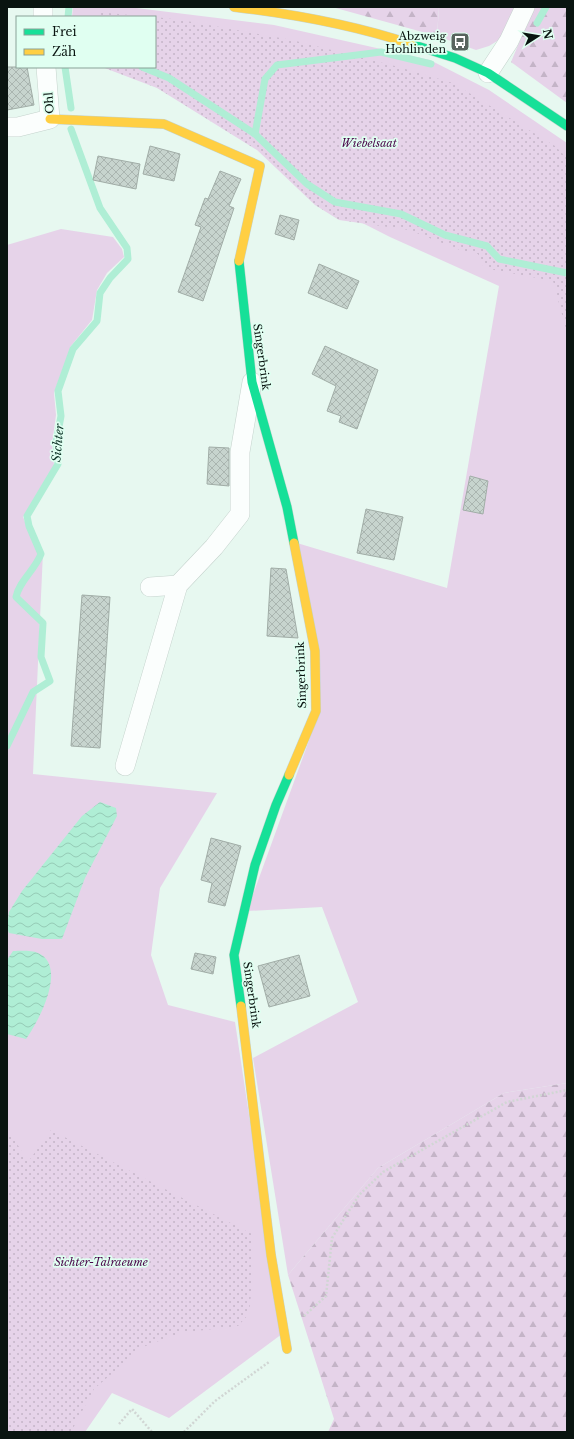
<svg xmlns="http://www.w3.org/2000/svg" width="574" height="1439" viewBox="0 0 574 1439" font-family="'Libre Baskerville',serif">
  <style>
    .grass { fill: #e6d3e9 }
    .forest { fill: url(#forest-firs) }
    .park { fill: url(#park-dots) }
    .water { fill: url(#water-waves) }
    .lines { fill: none; stroke-linecap: round; stroke-linejoin: round }
    .stream { stroke: #afeed5; stroke-width: 7 }
    .building { fill: url(#building-cross-hatch); stroke: #a1ada7 }
    .street-casing { stroke: #c5d3cd; stroke-width: 20 }
    .fast-casing { stroke: #c5d3cd; stroke-width: 10 }
    .slow-casing { stroke: #c5d3cd; stroke-width: 10 }
    .path { stroke: #d1d6d4; stroke-width: 2.5; stroke-dasharray: 2 2; stroke-linecap: butt }
    .street { stroke: #fbfefd; stroke-width: 19 }
    .fast { stroke: #16e098; stroke-width: 9 }
    .slow { stroke: #ffcf43; stroke-width: 9 }
    .labels { text-anchor: middle; stroke-width: 3.5; stroke-linejoin: round; paint-order: stroke }
    .poi-label { font-size: 11px; fill: #091410; stroke: #e0fff1; text-anchor: end }
    .street-label { font-size: 11px; fill: #091410; stroke: #e0fff1 }
    .park-label { font-size: 11px; font-style: italic; fill: #490549; stroke: #e0fff1 }
    .water-label { font-size: 12px; font-style: italic; fill: #0d3427; stroke: #e0fff1 }
  </style>
  <defs>
    <pattern id="forest-firs" width="22" height="20" patternUnits="userSpaceOnUse"><rect width="22" height="20" fill="#e6d3e9"/><path d="M5 1l3.5 6h-7zM16 11l3.5 6h-7z" fill="#c4b4c7"/></pattern>
    <pattern id="park-dots" width="8" height="8" patternUnits="userSpaceOnUse"><rect width="8" height="8" fill="#e6d3e9"/><path d="M2 2h.1M6 6h.1" fill="none" stroke="#c4b4c7" stroke-width="1.8" stroke-linecap="round"/></pattern>
    <pattern id="water-waves" width="16" height="10" patternUnits="userSpaceOnUse"><rect width="16" height="10" fill="#afeed5"/><path d="M0 5q4-4 8 0t8 0" fill="none" stroke="#95cbb6"/></pattern>
    <pattern id="building-cross-hatch" width="8" height="8" patternUnits="userSpaceOnUse"><rect width="8" height="8" fill="#c7d4ce"/><path d="M0 0l8 8M0 8l8-8" fill="none" stroke="#aab5b0"/></pattern>
  </defs>
  <rect width="100%" height="100%" fill="#e7f8f0"/>
  <!-- grass -->
  <g class="grass">
    <polygon points="73,7 128,7 274,25 430,60 489,90 567,143 567,1083 504,1093 378,1168 288,1275 253,1058 358,1002 322,907 247,911 319,713 297,543 447,588 499,286 390,237 325,204 155,67 155,17 72,17"/>
    <polygon points="439,7 517,7 502,38 489,46 476,50 437,36"/>
    <polygon points="61,229 113,237 122,249 124,257 107,273 97,290 92,320 71,346 54,393 56,415 52,444 54,465 23,517 38,553 43,552 33,774 217,793 160,888 151,955 168,1005 235,1022 282,1334 169,1418 112,1393 85,1432 27,1432 7,1207 7,245"/>
  </g>
  <!-- forest -->
  <g class="forest">
    <polygon points="332,7 439,7 437,36"/>
    <polygon points="534,7 567,7 567,103 511,62"/>
    <polygon points="567,1083 567,1432 328,1432 334,1419 288,1275 378,1168 504,1093"/>
  </g>
  <!-- park -->
  <g class="park">
    <polygon points="97,12 152,17 95,17"/>
    <polygon points="155,17 181,20 292,40 395,66 453,83 555,146 567,158 567,333 553,281 484,268 478,254 465,252 409,230 339,220 315,205 257,150 157,88 102,67 155,67"/>
    <polygon points="7,1127 28,1162 51,1130 252,1234 253,1274 249,1314 238,1326 180,1333 143,1347 94,1389 71,1432 7,1432"/>
  </g>
  <!-- water -->
  <g class="water">
    <polygon points="100,802 116,808 117,816 85,878 62,939 42,939 9,933 7,928 9,912 22,891 82,816"/>
    <path d="M 13,951 C 20,951 31,950 38,953 C 68,966 39,1021 26,1039 L 7,1034 L 7,960 Z"/>
  </g>
  <g class="lines">
    <!-- stream -->
    <g class="stream">
      <polyline points="68,17 69,7"/>
      <polyline points="537,23 546,7"/>
      <polyline points="65,67 71,108"/>
      <polyline points="142,67 169,78 255,134 307,184 335,202 401,214 445,235 487,246 499,259 567,273"/>
      <polyline points="255,134 265,79 277,65 381,52 431,64"/>
      <path d="M 7,746 L 33,692 L 50,681 L 41,657 L 43,623 L 16,597 C 19,581 35,570 41,554 L 29,526 L 27,516 L 58,464 L 56,443 L 61,416 L 58,391 L 73,349 L 97,321 L 100,293 L 110,278 L 128,259 L 127,248 L 100,208 L 71,129"/>
    </g>
  </g>
  <!-- building -->
  <g class="building">
    <polygon points="7,67 27,67 34,105 7,110"/>
    <polygon points="150,146 180,154 174,181 143,174"/>
    <polygon points="98,156 140,164 136,189 93,180"/>
    <polygon points="220,171 241,179 229,206 234,208 203,301 178,292 201,227 195,225 205,198 208,199"/>
    <polygon points="280,215 299,220 294,240 275,234"/>
    <polygon points="319,264 359,281 347,309 308,293"/>
    <polygon points="325,346 378,370 357,429 339,422 341,416 327,411 336,386 312,374"/>
    <polygon points="209,447 229,448 229,486 207,484"/>
    <polygon points="470,476 488,481 483,514 463,510"/>
    <polygon points="366,509 403,517 394,560 357,553"/>
    <polygon points="271,568 286,569 298,638 267,636"/>
    <polygon points="82,595 110,597 100,748 71,746"/>
    <polygon points="211,838 241,846 225,906 208,902 212,883 201,880"/>
    <polygon points="195,953 216,957 213,974 191,969"/>
    <polygon points="299,955 310,996 269,1007 258,966"/>
  </g>
  <g class="lines">
    <defs>
      <g id="street">
        <polyline points="43,7 43,17"/>
        <polyline points="488,73 509,41 525,7"/>
        <polyline points="7,127 18,127 50,119 46,67"/>
        <polyline points="150,587 178,585"/>
        <polyline points="125,766 178,585 214,547 240,514 240,452 252,382"/>
      </g>
      <g id="fast">
        <polyline points="411,44 455,58 488,73 567,126"/>
        <polyline points="239,261 252,382 287,507 294,543"/>
        <polyline points="241,1006 234,955 255,865 276,805 289,775"/>
      </g>
      <g id="slow">
        <path d="M 234,7 C 294,14 354,25 411,44"/>
        <polyline points="50,119 164,124 260,166 239,261"/>
        <polyline points="289,775 316,711 315,651 294,543"/>
        <polyline points="241,1006 271,1255 287,1349"/>
      </g>
    </defs>
    <!-- street casing -->
    <use href="#street" class="street-casing"/>
    <!-- fast casing -->
    <use href="#fast" class="fast-casing"/>
    <!-- slow casing -->
    <use href="#slow" class="slow-casing"/>
    <!-- path -->
    <g class="path">
      <polyline points="304,1316 326,1296 332,1238 359,1195 383,1172 507,1102 567,1090"/>
      <polyline points="119,1424 132,1409 152,1432"/>
      <polyline points="184,1432 215,1401 269,1362"/>
    </g>
    <!-- street -->
    <use href="#street" class="street"/>
    <!-- fast -->
    <use href="#fast" class="fast"/>
    <!-- slow -->
    <use href="#slow" class="slow"/>
  </g>
  <!-- icons -->
  <defs>
    <symbol id="bus-square" viewBox="-11 -11 22 22"><rect x="-9" y="-9" width="18" height="18" rx="4" fill="#57645e" stroke="#e0fff1"/><path d="M-5-6H5V4H4V6H2V4H-2V6H-4V4H-5ZM-3.5-4V0h7V-4ZM-3.5 1.2v1.5H-2V1.2ZM2 1.2v1.5H3.5V1.2Z" fill="#fff"/></symbol>
  </defs>
  <g fill-rule="evenodd">
    <use href="#bus-square" x="449" y="31" width="22" height="22"/>
  </g>
  <g class="labels">
    <!-- poi labels -->
    <g class="poi-label">
      <text x="446" y="40">Abzweig<tspan x="446" dy="13">Hohlinden</tspan></text>
    </g>
    <!-- street labels -->
    <g class="street-label">
      <text transform="translate(49 103) rotate(-94)" y="4">Ohl</text>
      <text transform="translate(262 357) rotate(82)" y="4">Singerbrink</text>
      <text transform="translate(301 675) rotate(-92)" y="4">Singerbrink</text>
      <text transform="translate(252 995) rotate(82)" y="4">Singerbrink</text>
    </g>
    <!-- park labels -->
    <g class="park-label">
      <text x="369" y="147">Wiebelsaat</text>
      <text x="101" y="1266">Sichter-Talraeume</text>
    </g>
    <!-- water labels -->
    <g class="water-label">
      <text transform="translate(58 443) rotate(-85)" y="4">Sichter</text>
    </g>
  </g>
  <!-- border -->
  <rect width="574" height="1439" fill="none" stroke="#091410" stroke-width="16"/>
  <!-- legend -->
  <rect x="16" y="16" width="140" height="52" fill="#e0fff1" stroke="#8aa197"/>
  <rect x="24" y="29" width="20" height="6" fill="#16e098" stroke="#8aa197"/>
  <text x="52" y="36" font-size="12" fill="#091410">Frei</text>
  <rect x="24" y="49" width="20" height="6" fill="#ffcf43" stroke="#8aa197"/>
  <text x="52" y="56" font-size="12" fill="#091410">Zäh</text>
  <!-- north arrow -->
  <g transform="translate(538 36) rotate(78)" stroke="#e0fff1" stroke-width="3" paint-order="stroke">
  <path d="M0-3L7 15L0 10L-7 15Z" fill="#091410"/>
  <text y="-6" font-size="11" font-weight="bold" text-anchor="middle" fill="#091410">N</text>
  </g>
</svg>
